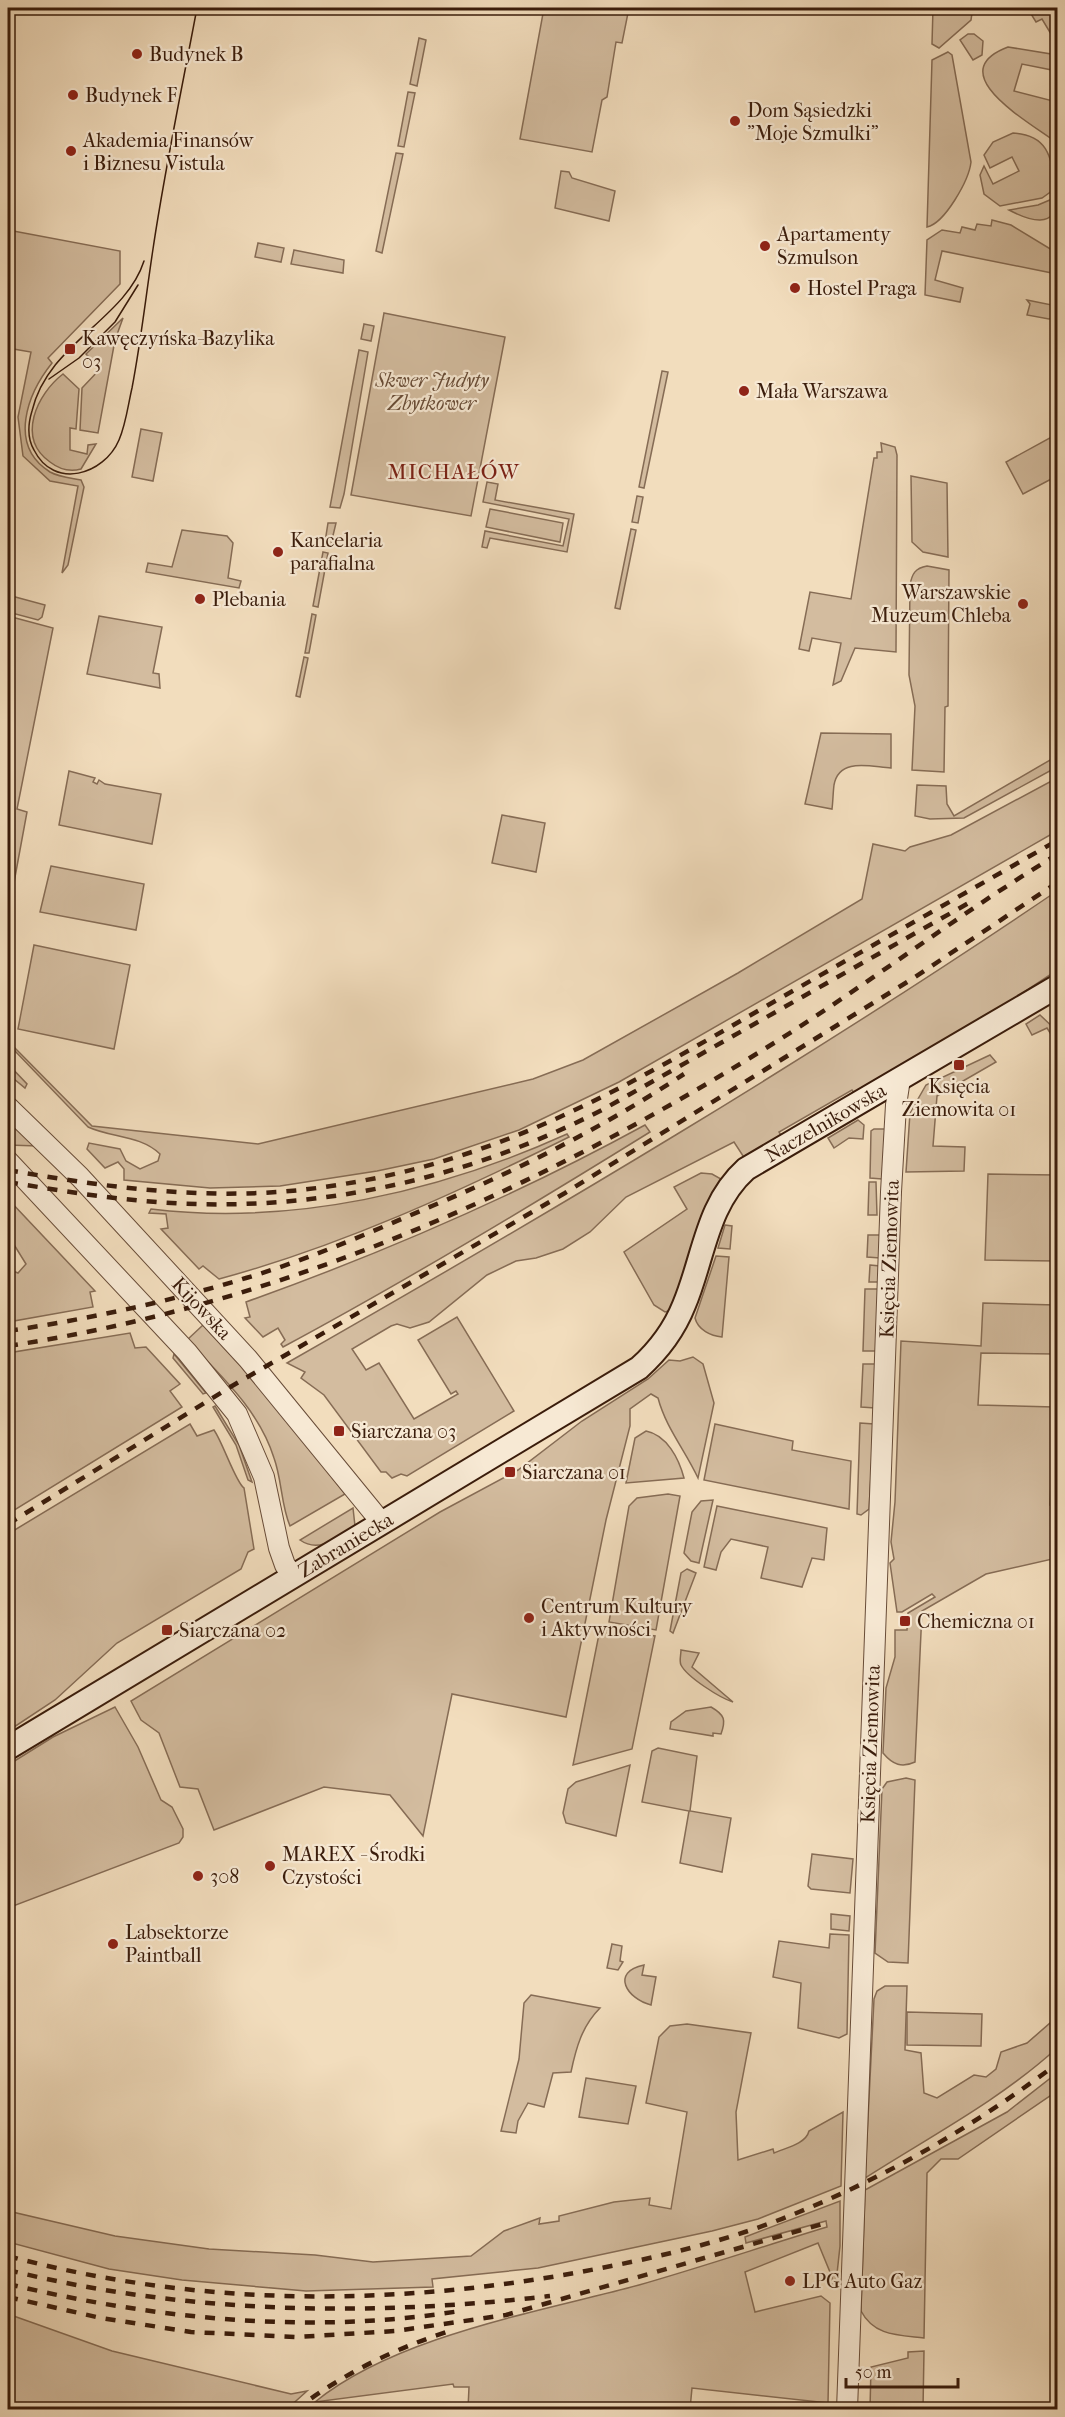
<svg xmlns="http://www.w3.org/2000/svg" width="1065" height="2417" viewBox="0 0 1065 2417" font-family="'IM FELL French Canon',serif">
  <style>
    .green { fill: #d3bc9f; stroke: #866c55; stroke-width: 1.5 }
    .lines { fill: none; stroke-linecap: round; stroke-linejoin: round }
    .tertiary-casing { stroke: #684c38; stroke-width: 22 }
    .secondary-casing { stroke: #3a1c0b; stroke-width: 26 }
    .tertiary { stroke: #f7e9d4; stroke-width: 20 }
    .secondary { stroke: #f7e9d4; stroke-width: 22 }
    .tram { stroke: #3a1c0b; stroke-width: 1.5 }
    .rail { stroke: #3a1c0b; stroke-width: 4.5; stroke-dasharray: 10 10; stroke-linecap: butt }
    .poi-dot { fill: #8f2418; stroke: #f7e9d4; stroke-width: 2 }
    .labels { text-anchor: middle; stroke-width: 4.5; stroke-linejoin: round; paint-order: stroke }
    .poi-label { font-size: 20px; fill: #3a1c0b; stroke: #f7e9d4; text-anchor: start }
    .park-label { font-size: 20px; font-style: italic; fill: #684c37; stroke: #f7e9d4 }
    .street-label { font-size: 20px; fill: #3a1c0b; stroke: #f7e9d4 }
    .neighbourhood-label { font-size: 21px; letter-spacing: 1.5px; fill: #7a1f14; stroke: #f7e9d4 }
  </style>
  <rect width="100%" height="100%" fill="#f2ddbd"/>
  <filter id="stains"><feTurbulence type="fractalNoise" baseFrequency=".00333" numOctaves="4"/><feColorMatrix values="0 0 0 0 .2 0 0 0 0 .09 0 0 0 0 .02 0 0 0 .5 -.17"/></filter>
  <radialGradient id="worn" r=".72"><stop offset=".6" stop-color="#630" stop-opacity="0"/><stop offset="1" stop-color="#630" stop-opacity=".3"/></radialGradient>
  <!-- green -->
  <g class="green">
    <polygon points="544,8 629,8 622,43 616,42 607,97 602,100 592,152 520,139"/>
    <polygon points="933,8 968,8 972,13 971,20 939,48 932,44"/>
    <polygon points="1019,8 1057,8 1057,44 1042,19 1036,22 1028,9 1022,12"/>
    <polygon points="968,34 974,34 983,41 982,55 973,60 960,40"/>
    <polygon points="419,38 426,40 417,86 410,84"/>
    <path d="M 1008,47 L 1057,55 L 1057,71 L 1022,64 L 1014,91 L 1057,102 L 1057,143 C 1031,123 939,73 1008,47 Z"/>
    <path d="M 948,52 L 952,55 L 971,162 C 969,180 945,223 927,227 L 932,60 Z"/>
    <polygon points="408,92 415,93 404,147 398,146"/>
    <path d="M 1013,133 C 1049,135 1051,158 1056,188 L 1042,198 L 1000,206 L 984,194 L 980,175 L 984,166 L 993,184 L 1019,171 L 1012,157 L 990,168 L 984,155 L 993,142 Z"/>
    <polygon points="396,153 403,154 382,253 376,251"/>
    <polygon points="561,171 569,172 572,178 615,191 609,221 555,208"/>
    <path d="M 1057,197 C 1057,231 1028,220 1009,210 L 1038,205 Z"/>
    <polygon points="992,220 1011,225 1057,253 1057,274 942,251 935,280 963,288 960,302 925,295 927,240 942,230 960,233 962,227 975,230 977,224 991,226"/>
    <path d="M 8,230 L 120,251 L 120,284 L 48,358 L 52,363 C 28,393 7,445 50,472 C 59,477 71,478 81,480 L 84,487 L 68,565 L 62,573 L 78,486 L 50,481 L 23,456 L 18,417 L 31,352 L 8,348 Z"/>
    <polygon points="258,243 284,248 281,262 255,257"/>
    <polygon points="294,250 344,260 343,273 291,264"/>
    <polygon points="1027,300 1057,306 1057,316 1049,319 1027,315 1030,304"/>
    <polygon points="384,313 505,337 471,516 351,495"/>
    <polygon points="123,318 115,340 98,433 80,430 82,388 100,369 86,354"/>
    <polygon points="364,324 374,326 371,341 361,339"/>
    <polygon points="359,350 368,352 344,494 340,508 330,507"/>
    <polygon points="662,371 668,372 644,488 639,487"/>
    <path d="M 63,374 L 79,389 L 76,429 L 70,428 L 70,450 L 87,454 L 88,445 L 96,444 L 81,469 C 70,472 59,469 50,462 C 16,438 37,394 63,374 Z"/>
    <polygon points="141,429 162,433 153,481 132,477"/>
    <polygon points="1057,434 1057,476 1023,494 1006,462"/>
    <polygon points="881,443 895,447 897,455 896,652 855,648 841,681 833,685 841,643 812,638 809,651 799,649 810,592 851,599 874,458 877,458 877,452 882,452"/>
    <polygon points="911,476 947,483 948,557 923,552 912,542"/>
    <polygon points="487,482 498,484 495,500 574,514 567,552 490,538 487,548 482,547 485,531 563,546 569,519 483,502"/>
    <polygon points="637,496 643,497 638,523 632,522"/>
    <polygon points="490,509 563,523 560,542 486,527"/>
    <polygon points="328,523 336,523 331,544 325,542"/>
    <polygon points="631,529 636,530 620,609 615,608"/>
    <polygon points="182,530 227,536 233,543 228,578 241,581 239,588 146,572 148,563 172,567"/>
    <polygon points="323,552 328,553 318,607 313,606"/>
    <path d="M 927,566 L 949,570 L 948,706 L 945,707 L 944,772 L 912,770 L 915,706 L 909,675 L 910,585 C 912,574 915,568 927,566 Z"/>
    <polygon points="8,595 45,605 42,617 38,620 8,612"/>
    <polygon points="312,614 316,615 309,653 305,653"/>
    <polygon points="8,616 53,628 17,809 27,812 8,915"/>
    <polygon points="99,616 162,627 153,673 159,674 160,688 87,674"/>
    <polygon points="304,657 308,658 300,697 296,696"/>
    <path d="M 821,733 L 891,734 L 891,768 C 871,767 839,757 834,785 C 833,793 833,801 832,809 L 805,804 Z"/>
    <polygon points="1057,756 1057,767 964,818 930,819 915,816 917,785 946,786 947,804 954,816"/>
    <polygon points="69,771 95,778 93,782 97,784 99,780 105,784 161,794 152,844 59,825"/>
    <path d="M 1057,778 L 1057,831 L 619,1082 L 519,1130 L 434,1159 L 377,1171 L 280,1186 L 210,1188 L 124,1180 L 124,1169 L 118,1162 L 105,1168 L 87,1149 L 89,1143 L 120,1149 L 126,1161 L 140,1169 L 158,1161 L 160,1154 C 140,1135 112,1138 88,1127 L 14,1050 L 14,1047 L 92,1126 L 258,1144 L 533,1079 L 583,1060 L 738,973 L 862,899 L 873,844 L 905,851 L 910,847 L 951,835 Z"/>
    <polygon points="502,815 545,823 536,872 492,863"/>
    <polygon points="51,866 144,884 136,930 40,912"/>
    <path d="M 1057,891 L 1057,970 L 973,1026 L 856,1096 L 852,1090 L 779,1132 L 782,1137 L 745,1159 L 734,1142 L 626,1197 L 590,1232 L 563,1249 L 536,1258 L 516,1261 L 487,1275 L 429,1322 L 410,1328 L 397,1324 L 391,1326 L 352,1349 L 366,1370 L 379,1363 L 414,1419 L 458,1394 L 456,1391 L 451,1394 L 418,1340 L 457,1317 L 514,1411 L 407,1476 L 401,1474 L 392,1478 L 386,1472 L 381,1472 L 324,1395 L 301,1378 L 305,1372 L 287,1363 C 548,1214 808,1060 1057,891 Z"/>
    <polygon points="34,945 130,965 114,1049 18,1029"/>
    <polygon points="1040,1015 1057,1031 1057,1083 1055,1083 1056,1042 1047,1028 1032,1035 1026,1024"/>
    <polygon points="990,1055 996,1062 937,1096 933,1146 965,1147 964,1171 906,1172 910,1113 926,1085"/>
    <polygon points="8,1064 27,1084 25,1088 8,1074"/>
    <polygon points="8,1119 37,1146 8,1145"/>
    <polygon points="858,1120 864,1125 863,1139 849,1138 834,1148 828,1138"/>
    <path d="M 645,1125 L 650,1132 C 529,1207 408,1280 283,1347 L 281,1344 L 285,1340 L 278,1328 L 263,1337 L 245,1318 L 250,1317 L 246,1302 C 383,1253 517,1195 645,1125 Z"/>
    <polygon points="874,1129 885,1129 882,1179 870,1178 871,1131"/>
    <path d="M 567,1134 L 569,1137 C 456,1193 341,1246 219,1279 L 203,1266 L 199,1269 L 161,1229 L 168,1228 L 166,1214 L 149,1213 L 151,1209 C 292,1226 439,1192 567,1134 Z"/>
    <polygon points="701,1173 712,1174 721,1179 709,1200 672,1310 665,1312 654,1305 624,1252 687,1209 674,1187"/>
    <polygon points="988,1174 1057,1175 1057,1261 985,1260"/>
    <polygon points="869,1182 876,1182 877,1215 868,1215"/>
    <polygon points="9,1200 95,1291 90,1292 93,1307 8,1322 8,1269 18,1273 26,1264 8,1235"/>
    <polygon points="725,1225 732,1226 730,1249 718,1248"/>
    <polygon points="868,1235 881,1235 880,1258 867,1257"/>
    <path d="M 716,1256 L 729,1257 L 722,1337 C 711,1336 698,1330 695,1318 Z"/>
    <polygon points="870,1265 880,1266 879,1282 869,1282"/>
    <polygon points="865,1289 879,1289 877,1351 863,1351"/>
    <path d="M 983,1303 L 1056,1305 L 1055,1354 L 981,1353 L 978,1405 L 1054,1407 L 1050,1505 L 1057,1506 L 1057,1558 L 986,1574 L 922,1611 L 915,1762 C 902,1768 893,1765 883,1753 L 886,1688 L 895,1657 L 895,1630 L 907,1630 L 908,1613 L 935,1597 L 932,1594 L 902,1612 L 897,1612 L 890,1563 L 894,1559 L 891,1542 L 895,1502 L 901,1341 L 981,1346 Z"/>
    <path d="M 203,1325 L 271,1398 L 345,1494 L 290,1526 C 281,1505 282,1480 274,1458 C 259,1410 221,1376 187,1340 Z"/>
    <polygon points="130,1333 135,1348 146,1347 180,1384 170,1391 182,1407 8,1514 8,1353"/>
    <polygon points="174,1354 206,1393 203,1394 173,1358"/>
    <path d="M 693,1357 L 703,1364 L 714,1403 L 698,1478 C 685,1450 666,1428 658,1398 L 651,1394 L 630,1409 L 630,1426 L 606,1520 L 566,1717 L 452,1694 L 423,1836 L 390,1795 L 324,1787 L 214,1830 L 198,1789 L 180,1787 L 159,1733 L 141,1720 L 131,1701 L 440,1512 L 518,1470 L 582,1421 L 648,1379 L 669,1360 L 680,1361 Z"/>
    <polygon points="863,1364 876,1364 875,1408 861,1407"/>
    <polygon points="215,1406 239,1445 252,1482 248,1480 236,1445 213,1407"/>
    <polygon points="860,1423 874,1424 869,1509 861,1515 857,1514"/>
    <path d="M 190,1424 L 197,1436 L 214,1430 C 223,1443 236,1483 244,1488 L 254,1549 L 248,1552 L 241,1569 L 117,1643 L 55,1700 L 8,1731 L 8,1534 Z"/>
    <polygon points="715,1424 793,1441 792,1450 851,1461 849,1509 704,1480"/>
    <path d="M 646,1431 C 667,1435 679,1459 684,1478 L 626,1483 L 635,1438 Z"/>
    <polygon points="668,1494 680,1496 656,1630 609,1622 629,1506 637,1498"/>
    <polygon points="713,1500 699,1563 691,1561 684,1553 692,1512 701,1501"/>
    <polygon points="717,1506 827,1528 824,1560 812,1558 802,1587 761,1578 768,1547 731,1539 721,1552 716,1570 704,1567"/>
    <path d="M 353,1508 L 355,1526 C 337,1537 320,1554 300,1540 Z"/>
    <polygon points="687,1569 696,1573 673,1633 670,1631 681,1573"/>
    <polygon points="600,1629 655,1636 632,1749 573,1765"/>
    <path d="M 681,1650 L 699,1653 L 692,1667 L 733,1702 C 720,1698 687,1677 681,1665 C 679,1661 681,1655 681,1650 Z"/>
    <polygon points="115,1707 138,1747 161,1800 172,1807 183,1829 183,1837 179,1843 8,1908 8,1765 53,1737"/>
    <path d="M 711,1707 C 725,1715 726,1720 721,1734 L 713,1733 L 713,1736 L 670,1729 L 671,1722 L 686,1711 Z"/>
    <polygon points="658,1748 697,1756 690,1811 731,1818 722,1872 680,1863 689,1811 642,1802 652,1751"/>
    <polygon points="630,1765 616,1836 566,1823 563,1813 568,1789 576,1782"/>
    <polygon points="906,1778 915,1780 908,1963 888,1962 875,1953 882,1789 887,1782"/>
    <polygon points="812,1854 853,1859 850,1893 811,1889 808,1886"/>
    <polygon points="831,1914 850,1916 849,1931 831,1929"/>
    <polygon points="830,1934 849,1935 847,2034 839,2038 798,2028 801,1983 773,1977 779,1941 829,1948"/>
    <polygon points="612,1944 622,1946 620,1961 623,1962 618,1970 607,1968"/>
    <path d="M 644,1965 L 642,1975 L 656,1977 L 651,2005 C 627,1999 610,1972 644,1965 Z"/>
    <path d="M 885,1986 L 907,1986 L 905,2050 L 921,2053 L 924,2093 L 937,2098 L 974,2075 L 986,2077 L 996,2069 L 1001,2052 L 1027,2043 L 1057,2017 L 1057,2048 C 1000,2100 929,2137 865,2178 L 874,1999 L 877,1991 Z"/>
    <path d="M 531,1995 L 600,2008 C 582,2026 576,2048 571,2072 L 553,2073 L 544,2107 L 528,2103 L 518,2121 L 516,2133 L 501,2131 L 519,2059 L 524,2003 Z"/>
    <polygon points="907,2012 982,2014 981,2046 907,2045"/>
    <path d="M 687,2024 L 751,2033 L 736,2112 L 738,2160 L 773,2149 L 774,2153 C 785,2148 806,2144 809,2131 L 843,2112 L 841,2186 L 758,2219 L 712,2231 L 538,2268 L 432,2279 L 433,2287 L 306,2291 L 182,2280 L 109,2269 L 8,2242 L 8,2211 L 115,2236 L 209,2249 L 315,2255 L 373,2262 L 471,2256 L 504,2231 L 540,2218 L 539,2224 L 559,2221 L 559,2216 L 614,2202 L 650,2198 L 649,2205 L 671,2209 L 687,2112 L 646,2103 L 659,2037 L 670,2026 Z"/>
    <path d="M 1057,2073 L 1057,2091 L 958,2159 L 941,2159 L 927,2173 L 924,2338 C 898,2335 874,2336 861,2311 L 865,2190 L 1007,2112 Z"/>
    <polygon points="586,2078 636,2086 628,2124 579,2117"/>
    <path d="M 840,2201 L 840,2246 L 836,2283 L 832,2284 L 832,2277 L 818,2243 L 745,2272 L 755,2312 L 821,2296 L 830,2303 L 828,2403 L 692,2388 L 690,2409 L 468,2409 L 469,2387 L 454,2387 L 453,2384 L 315,2402 C 396,2336 539,2312 639,2285 C 702,2267 764,2246 827,2227 L 826,2221 L 746,2243 L 745,2237 Z"/>
    <polygon points="8,2314 112,2351 291,2394 307,2391 287,2409 8,2409"/>
    <polygon points="924,2351 923,2409 870,2409 871,2367 908,2358 908,2352"/>
  </g>
  <g class="lines">
    <defs>
      <g id="tertiary">
        <polyline points="8,1107 80,1177 248,1359 382,1523"/>
        <polyline points="8,1161 187,1352 237,1414 264,1477 279,1548 285,1565 293,1576"/>
        <polyline points="847,2410 891,1192 896,1105 900,1079"/>
      </g>
      <g id="secondary">
        <path id="s1" d="M 8,1748 L 639,1368 C 659,1350 674,1330 684,1305 C 704,1258 706,1205 746,1169 L 1058,986"/>
      </g>
    </defs>
    <!-- tertiary casing -->
    <use href="#tertiary" class="tertiary-casing"/>
    <!-- secondary casing -->
    <use href="#secondary" class="secondary-casing"/>
    <!-- tertiary -->
    <use href="#tertiary" class="tertiary"/>
    <!-- secondary -->
    <use href="#secondary" class="secondary"/>
    <!-- tram -->
    <g class="tram">
      <path d="M 144,261 C 125,320 48,343 32,411 C 28,424 27,438 34,450 C 54,490 104,475 119,440 C 126,424 128,405 132,388 C 141,341 146,295 153,249 C 165,168 182,88 197,8"/>
      <polyline points="49,379 79,358 115,322 138,285"/>
    </g>
    <!-- rail -->
    <g class="rail">
      <path d="M 8,1170 C 115,1189 222,1203 331,1186 C 501,1161 624,1088 770,1004 C 866,949 962,895 1058,840"/>
      <path d="M 8,1182 C 50,1189 92,1196 134,1200 C 296,1217 457,1184 602,1110 L 974,900"/>
      <path d="M 8,1331 C 88,1319 168,1302 246,1278 C 310,1259 371,1232 432,1206 C 520,1169 604,1127 684,1074"/>
      <path d="M 8,1346 C 280,1305 541,1189 774,1043 C 870,983 960,913 1058,854"/>
      <polyline points="8,1524 232,1386 565,1193 912,979 1058,882"/>
      <path d="M 8,2256 C 201,2308 400,2307 596,2269 C 665,2256 734,2239 799,2212 C 892,2174 977,2124 1058,2063"/>
      <path d="M 8,2270 C 185,2314 369,2317 550,2296"/>
      <path d="M 8,2284 C 155,2319 310,2335 460,2311"/>
      <polyline points="8,2297 101,2318 191,2332 297,2337 395,2331 506,2315 826,2223"/>
      <path d="M 295,2410 C 343,2374 393,2349 450,2331"/>
    </g>
  </g>
  <!-- markers -->
  <g class="poi-dot">
    <circle cx="137" cy="54" r="6"/>
    <circle cx="73" cy="95" r="6"/>
    <circle cx="735" cy="121" r="6"/>
    <circle cx="71" cy="151" r="6"/>
    <circle cx="765" cy="246" r="6"/>
    <circle cx="795" cy="288" r="6"/>
    <rect x="64" y="343" width="12" height="12" rx="3"/>
    <circle cx="744" cy="391" r="6"/>
    <circle cx="278" cy="552" r="6"/>
    <circle cx="200" cy="599" r="6"/>
    <circle cx="1023" cy="604" r="6"/>
    <rect x="953" y="1059" width="12" height="12" rx="3"/>
    <rect x="333" y="1425" width="12" height="12" rx="3"/>
    <rect x="504" y="1466" width="12" height="12" rx="3"/>
    <circle cx="529" cy="1618" r="6"/>
    <rect x="899" y="1615" width="12" height="12" rx="3"/>
    <rect x="161" y="1624" width="12" height="12" rx="3"/>
    <circle cx="270" cy="1866" r="6"/>
    <circle cx="198" cy="1876" r="6"/>
    <circle cx="113" cy="1944" r="6"/>
    <circle cx="790" cy="2281" r="6"/>
  </g>
  <g class="labels">
    <!-- poi labels -->
    <g class="poi-label">
      <text x="149" y="61">Budynek B</text>
      <text x="85" y="102">Budynek F</text>
      <text x="747" y="117">Dom Sąsiedzki<tspan x="747" dy="23">"Moje Szmulki"</tspan></text>
      <text x="83" y="147">Akademia Finansów<tspan x="83" dy="23">i Biznesu Vistula</tspan></text>
      <text x="777" y="241">Apartamenty<tspan x="777" dy="23">Szmulson</tspan></text>
      <text x="807" y="295">Hostel Praga</text>
      <text x="82" y="345">Kawęczyńska-Bazylika<tspan x="82" dy="23">03</tspan></text>
      <text x="756" y="398">Mała Warszawa</text>
      <text x="290" y="547">Kancelaria<tspan x="290" dy="23">parafialna</tspan></text>
      <text x="1011" y="599" text-anchor="end">Warszawskie<tspan x="1011" dy="23">Muzeum Chleba</tspan></text>
      <text x="212" y="606">Plebania</text>
      <text x="959" y="1093" text-anchor="middle">Księcia<tspan x="959" dy="23">Ziemowita 01</tspan></text>
      <text x="351" y="1438">Siarczana 03</text>
      <text x="522" y="1479">Siarczana 01</text>
      <text x="541" y="1613">Centrum Kultury<tspan x="541" dy="23">i Aktywności</tspan></text>
      <text x="917" y="1628">Chemiczna 01</text>
      <text x="179" y="1637">Siarczana 02</text>
      <text x="282" y="1861">MAREX - Środki<tspan x="282" dy="23">Czystości</tspan></text>
      <text x="210" y="1883">308</text>
      <text x="125" y="1939">Labsektorze<tspan x="125" dy="23">Paintball</tspan></text>
      <text x="802" y="2288">LPG Auto Gaz</text>
    </g>
    <!-- park labels -->
    <g class="park-label">
      <text x="432" y="387">Skwer Judyty<tspan x="432" dy="23">Zbytkower</tspan></text>
    </g>
    <!-- street labels -->
    <g class="street-label">
      <text dy="7" stroke="none"><textPath href="#s1" startOffset="1058">Naczelnikowska</textPath></text>
      <text transform="translate(889 1259) rotate(-88)" y="7">Księcia Ziemowita</text>
      <text transform="translate(202 1308) rotate(47)" y="7">Kijowska</text>
      <text dy="7" stroke="none"><textPath href="#s1" startOffset="394">Zabraniecka</textPath></text>
      <text transform="translate(870 1744) rotate(-88)" y="7">Księcia Ziemowita</text>
    </g>
    <!-- neighbourhood labels -->
    <g class="neighbourhood-label">
      <text x="454" y="479">MICHAŁÓW</text>
    </g>
  </g>
  <!-- margin -->
  <rect width="1065" height="2417" fill="none" stroke="#f2ddbd" stroke-width="30"/>
  <rect x="9" y="9" width="1047" height="2399" fill="none" stroke="#3a1c0b" stroke-width="3"/>
  <rect x="15" y="15" width="1035" height="2387" fill="none" stroke="#3a1c0b" stroke-width="1.5"/>
  <!-- scale -->
  <path d="M846 2378v9h112v-9" fill="none" stroke="#3a1c0b" stroke-width="3"/>
  <text x="855" y="2378" font-size="18" fill="#3a1c0b" stroke="#f7e9d4" stroke-width="4.5" paint-order="stroke">50 m</text>
  <rect width="100%" height="100%" filter="url(#stains)"/>
  <rect width="100%" height="100%" fill="url(#worn)"/>
</svg>
